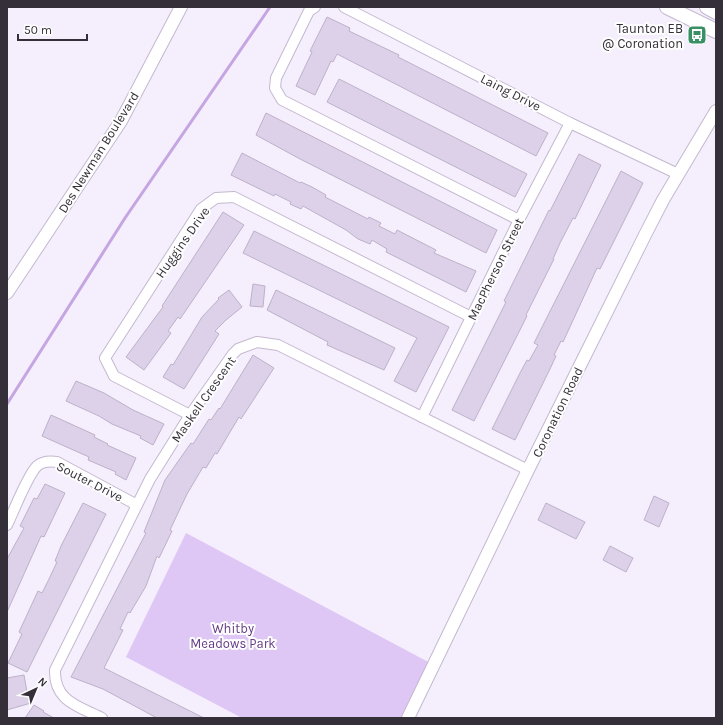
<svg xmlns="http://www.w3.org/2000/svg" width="723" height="725" viewBox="0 0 723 725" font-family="Karla,sans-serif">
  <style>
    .green { fill: #dfc7f5 }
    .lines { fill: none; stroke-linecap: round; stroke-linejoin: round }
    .stream { stroke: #c5a5e2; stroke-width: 3 }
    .building { fill: #ddd1e9; stroke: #bdb1c9 }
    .minor-casing { stroke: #c4b8cf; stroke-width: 12 }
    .tertiary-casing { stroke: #c4b8cf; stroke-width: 14 }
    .secondary-casing { stroke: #c4b8cf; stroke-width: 16 }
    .minor { stroke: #fff; stroke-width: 10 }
    .tertiary { stroke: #fff; stroke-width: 12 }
    .secondary { stroke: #fff; stroke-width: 14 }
    .labels { text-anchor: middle; stroke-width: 4; stroke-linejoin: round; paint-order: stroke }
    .poi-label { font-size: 13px; fill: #342f38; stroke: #fefefe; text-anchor: end }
    .street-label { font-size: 13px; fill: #342f38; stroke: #fefefe }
    .park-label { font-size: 13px; fill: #653c85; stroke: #fefefe }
  </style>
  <rect width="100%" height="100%" fill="#f5eefc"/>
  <!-- green -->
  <polygon class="green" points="186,533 434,665 408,718 242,718 126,657"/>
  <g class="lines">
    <!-- stream -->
    <polyline class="stream" points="7,404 125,218 270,7"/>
  </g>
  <!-- building -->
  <g class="building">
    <polygon points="327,17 350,28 349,31 399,55 398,57 548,133 536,156 337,54 333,62 331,61 315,95 296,86 312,52 310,51"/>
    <polygon points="339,79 527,174 515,197 327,102"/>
    <polygon points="266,113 497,230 486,253 300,159 256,135"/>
    <polygon points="242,153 300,183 301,182 312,187 326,195 325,197 368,219 369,217 381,223 379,226 395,234 397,230 436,250 434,253 476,271 466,292 386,252 387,249 372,240 370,244 358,239 346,230 303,206 301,209 290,204 291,202 275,194 274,196 231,175"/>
    <polygon points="579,154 601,165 575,219 573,218 560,243 553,259 554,259 526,315 527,316 474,421 452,410 506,302 504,301 549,210 550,211"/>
    <polygon points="621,171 643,183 600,269 597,268 563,342 561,341 554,355 556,356 549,371 515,440 492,429 520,373 527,360 529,361 538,345 534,343"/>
    <polygon points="223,212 244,225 180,319 178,317 168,331 171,333 144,370 126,357 163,307 162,306"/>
    <polygon points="254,231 449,327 416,392 394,381 417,338 243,253"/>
    <polygon points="253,284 265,286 263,307 250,306"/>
    <polygon points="229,290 242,307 226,320 215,331 219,334 184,389 163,377 171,364 173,365 202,317 219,299 218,298"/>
    <polygon points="276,290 395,348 384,370 327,345 328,342 267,310"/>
    <polygon points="253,355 274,368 241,419 239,417 217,454 215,453 206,468 203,467 187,494 170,530 172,531 159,558 157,556 146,586 130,613 128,612 120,629 123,630 104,668 204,718 157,718 103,689 71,677 146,533 144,532 165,480 191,443 193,444 209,419 211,420 219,408 220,409"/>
    <polygon points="76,381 104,393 133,410 164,424 153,445 140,438 141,436 112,424 99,416 66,401"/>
    <polygon points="51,415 95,435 94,437 108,444 107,445 136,458 126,480 115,474 116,472 88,460 89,457 42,436"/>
    <polygon points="45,484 65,493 44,537 41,536 7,612 7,559 24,528 20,526 34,498 37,499"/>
    <polygon points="654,496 669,503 659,527 644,520"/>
    <polygon points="83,503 106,514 27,672 8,663 22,634 19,632 38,591 42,593 49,579 57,562 55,561 61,546"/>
    <polygon points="546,503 585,522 576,539 538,520"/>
    <polygon points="610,546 633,558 626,572 603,560"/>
    <polygon points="24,675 27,692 31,703 7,710 7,678"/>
    <polygon points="34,705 44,711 43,712 54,718 25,718"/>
  </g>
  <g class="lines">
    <defs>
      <g id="minor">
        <polyline points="315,7 309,11 276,78 275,88 282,100 519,220"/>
        <polyline points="344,7 570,123 678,174"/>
        <polyline points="190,415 114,376 105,358 201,209 216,198 234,197 471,317"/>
        <polyline points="422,417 519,220 570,123"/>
        <path d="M 7,525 C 14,511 27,476 37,466 C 43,461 50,461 57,462 L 137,505"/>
        <path d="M 102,718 C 78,706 54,701 55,670 L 150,479 L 190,415 L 233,354 L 238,349 L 257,342 L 278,345 L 528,470"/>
      </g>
      <g id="tertiary">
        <polyline points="7,293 121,121 181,7"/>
        <polyline points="408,718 528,470 645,235 663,200 716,111"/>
      </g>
      <g id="secondary">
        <polyline points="667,7 716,31"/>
        <polyline points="707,7 716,12"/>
      </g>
    </defs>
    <!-- minor casing -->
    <use href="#minor" class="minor-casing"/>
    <!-- tertiary casing -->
    <use href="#tertiary" class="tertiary-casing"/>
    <!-- secondary casing -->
    <use href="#secondary" class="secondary-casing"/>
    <!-- minor -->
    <use href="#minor" class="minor"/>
    <!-- tertiary -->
    <use href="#tertiary" class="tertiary"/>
    <!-- secondary -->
    <use href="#secondary" class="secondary"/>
  </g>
  <!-- icons -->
  <defs>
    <symbol id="bus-square" viewBox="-11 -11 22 22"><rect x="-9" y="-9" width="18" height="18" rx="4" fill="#399064" stroke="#fefefe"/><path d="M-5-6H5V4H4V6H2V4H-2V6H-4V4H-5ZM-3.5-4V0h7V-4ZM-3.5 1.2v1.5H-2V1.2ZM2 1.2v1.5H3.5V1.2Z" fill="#fff"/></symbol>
  </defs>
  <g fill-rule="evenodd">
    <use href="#bus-square" x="686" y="24" width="22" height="22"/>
  </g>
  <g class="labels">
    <!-- poi labels -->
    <g class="poi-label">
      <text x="683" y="33">Taunton EB<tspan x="683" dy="15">@ Coronation</tspan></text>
    </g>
    <!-- street labels -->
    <g class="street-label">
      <text transform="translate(511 92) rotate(27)" y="5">Laing Drive</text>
      <text transform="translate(98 152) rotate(-58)" y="5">Des Newman Boulevard</text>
      <text transform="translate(182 242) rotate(-55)" y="5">Huggins Drive</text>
      <text transform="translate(495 269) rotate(-64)" y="5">MacPherson Street</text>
      <text transform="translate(203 399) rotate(-55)" y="5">Maskell Crescent</text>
      <text transform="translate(557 412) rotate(-64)" y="5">Coronation Road</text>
      <text transform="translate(90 481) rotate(27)" y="5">Souter Drive</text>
    </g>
    <!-- park labels -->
    <g class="park-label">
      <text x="233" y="633">Whitby<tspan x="233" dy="15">Meadows Park</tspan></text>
    </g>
  </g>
  <!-- border -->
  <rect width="723" height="725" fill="none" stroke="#342f38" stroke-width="16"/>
  <!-- north arrow -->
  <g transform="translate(36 689) rotate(44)" stroke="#fefefe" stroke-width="3" paint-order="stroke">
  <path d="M0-3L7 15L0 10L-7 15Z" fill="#342f38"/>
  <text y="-6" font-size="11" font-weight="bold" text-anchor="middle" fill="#342f38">N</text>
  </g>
  <!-- scale -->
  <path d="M18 34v6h69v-6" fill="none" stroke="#342f38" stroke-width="2"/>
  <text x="24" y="34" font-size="12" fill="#342f38" stroke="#fefefe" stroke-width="3" paint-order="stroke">50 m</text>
</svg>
